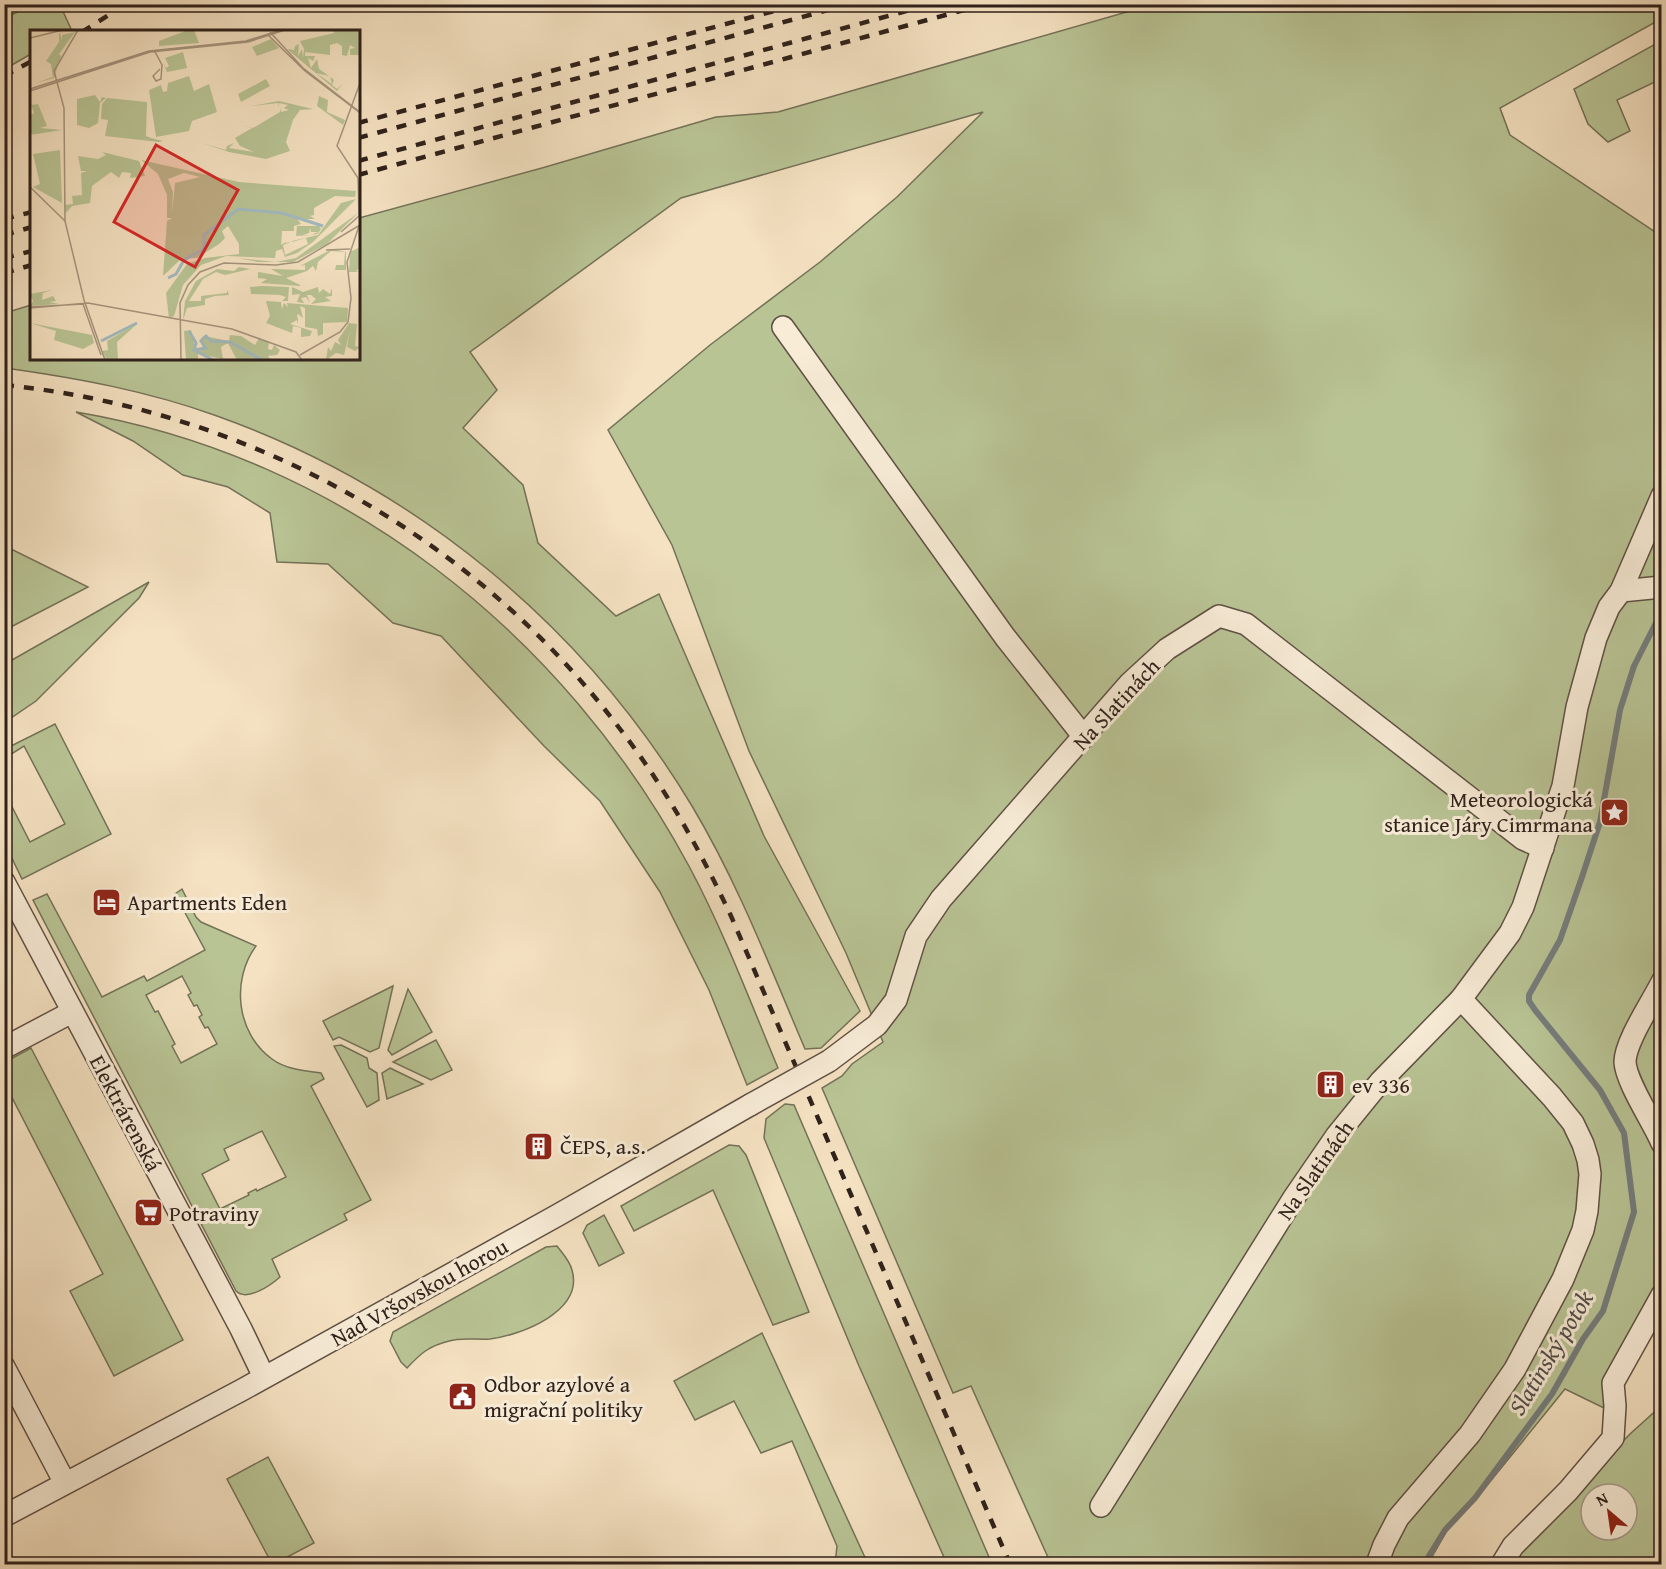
<svg xmlns="http://www.w3.org/2000/svg" width="1666" height="1569" viewBox="0 0 1666 1569" font-family="'Gentium Book Plus',serif">
  <style>
    .green { fill: #b9c495; stroke: #747258; stroke-width: 1.5; fill-rule: evenodd }
    .lines { fill: none; stroke-linecap: round; stroke-linejoin: round }
    .stream { stroke: #757d7d; stroke-width: 6 }
    .street-casing { stroke: #605145; stroke-width: 24 }
    .street { stroke: #f8ecd7; stroke-width: 21 }
    .rail { stroke: #2f211b; stroke-width: 4.5; stroke-dasharray: 10 10; stroke-linecap: butt }
    .street-bridge-casing { stroke: #605145; stroke-width: 24; stroke-linecap: butt }
    .street-bridge { stroke: #f8ecd7; stroke-width: 21 }
    .labels { text-anchor: middle; stroke-width: 6; stroke-linejoin: round; paint-order: stroke }
    .street-label { font-size: 22px; fill: #2f211b; stroke: #f8ecd7 }
    .poi-label { font-size: 22px; fill: #2f211b; stroke: #f8ecd7; text-anchor: start }
    .water-label { font-size: 24px; font-style: italic; fill: #524f4c; stroke: #f8ecd7 }
    .inset-river { fill: none; stroke: #a3babf; stroke-width: 3 }
    .inset-road { fill: none; stroke: #a6957f; stroke-width: 1.5 }
    .view { fill: #d62828; fill-opacity: 0.15; stroke: #d62828; stroke-width: 3 }
    .inset-edge { fill: none; stroke: #2f211b; stroke-width: 3 }
  </style>
  <rect width="100%" height="100%" fill="#f5e2c2"/>
  <filter id="stains"><feTurbulence type="fractalNoise" baseFrequency=".00333" numOctaves="4"/><feColorMatrix values="0 0 0 0 .2 0 0 0 0 .09 0 0 0 0 .02 0 0 0 .5 -.17"/></filter>
  <radialGradient id="worn" r=".72"><stop offset=".6" stop-color="#630" stop-opacity="0"/><stop offset="1" stop-color="#630" stop-opacity=".3"/></radialGradient>
  <!-- green -->
  <g class="green">
    <polygon points="32,5 60,5 72,31 32,32 31,54 5,69 5,18"/>
    <path d="M 1151,5 L 1661,5 L 1661,19 L 1500,108 L 1510,135 L 1661,236 L 1662,1308 L 1606,1409 L 1565,1389 L 1476,1499 L 1450,1525 L 1428,1564 L 1051,1564 L 971,1386 L 953,1393 L 822,1088 L 842,1076 L 852,1064 L 883,1042 L 846,953 L 749,751 L 672,545 L 608,430 L 710,345 L 820,262 L 897,197 L 983,112 L 681,198 L 470,352 L 497,390 L 463,428 L 523,485 L 538,543 L 616,616 L 659,594 L 764,836 L 860,1011 L 821,1048 L 805,1049 C 770,967 738,883 692,806 C 583,625 416,487 217,416 C 148,391 77,378 5,368 L 5,313 L 31,305 L 32,358 L 358,358 L 359,218 L 542,168 L 716,117 L 778,112 Z"/>
    <polygon points="1659,42 1661,49 1661,79 1617,100 1630,131 1608,142 1588,124 1574,89"/>
    <path d="M 76,412 C 342,457 564,633 690,868 C 724,932 750,1001 778,1068 L 747,1085 L 709,990 L 660,892 L 600,801 L 544,746 L 441,636 L 393,623 L 328,564 L 277,562 L 270,513 L 228,487 L 183,475 L 133,441 Z"/>
    <polygon points="4,546 5,546 88,587 5,630"/>
    <polygon points="149,582 139,598 36,701 5,722 5,664"/>
    <polygon points="55,724 111,834 22,879 5,844 5,793 30,842 65,824 24,746 5,758 5,749"/>
    <path d="M 182,889 L 196,917 L 201,922 L 256,946 C 231,980 236,1033 272,1059 C 285,1069 304,1071 321,1073 L 324,1079 L 311,1086 L 371,1200 L 344,1214 L 347,1220 L 272,1259 L 280,1277 C 271,1285 247,1302 236,1291 L 33,900 L 47,894 L 102,997 L 144,976 L 147,981 L 205,950 L 175,894 ZM 182,976 L 191,993 L 188,995 L 194,1006 L 197,1005 L 202,1015 L 199,1017 L 205,1028 L 208,1027 L 217,1044 L 181,1063 L 172,1046 L 175,1044 L 158,1011 L 155,1012 L 146,995 ZM 262,1131 L 286,1177 L 257,1191 L 256,1189 L 248,1193 L 249,1195 L 220,1209 L 202,1174 L 229,1160 L 224,1149 Z"/>
    <polygon points="393,986 379,1048 370,1052 339,1037 333,1040 323,1021"/>
    <polygon points="408,989 432,1032 392,1055 388,1050"/>
    <polygon points="436,1040 452,1070 431,1080 393,1062"/>
    <polygon points="341,1045 367,1058 369,1068 377,1073 379,1100 367,1107 334,1046"/>
    <polygon points="31,1048 183,1340 114,1376 70,1291 103,1274 5,1084 5,1062"/>
    <polygon points="390,1068 423,1084 387,1099 382,1073"/>
    <polygon points="785,1104 794,1105 992,1564 947,1564 859,1366 764,1138 766,1119"/>
    <polygon points="729,1145 739,1146 746,1155 809,1312 773,1325 713,1190 634,1231 621,1206"/>
    <polygon points="604,1215 624,1253 599,1266 583,1233 587,1225"/>
    <path d="M 557,1246 C 562,1253 570,1261 572,1270 C 584,1311 522,1335 490,1339 C 477,1340 461,1337 449,1341 C 429,1346 421,1353 407,1368 L 401,1362 L 390,1341 L 393,1332 L 546,1247 Z"/>
    <polygon points="762,1333 868,1564 835,1564 837,1546 792,1441 761,1453 734,1401 695,1420 674,1381"/>
    <path d="M 1661,1406 L 1661,1564 L 1513,1564 L 1518,1552 L 1575,1490 L 1630,1434 ZM 1591,1494 L 1627,1494 L 1627,1530 L 1591,1530 Z"/>
    <polygon points="268,1457 314,1543 274,1564 272,1564 227,1479"/>
  </g>
  <g class="lines">
    <!-- stream -->
    <polyline class="stream" points="1424,1564 1445,1530 1475,1498 1552,1394 1583,1339 1603,1311 1634,1212 1624,1133 1600,1090 1535,1010 1529,1001 1529,995 1560,940 1582,877 1600,822 1620,710 1634,666 1662,611"/>
    <defs>
      <g id="street">
        <polyline points="783,327 1005,637 1084,737"/>
        <polyline points="1621,591 1662,587"/>
        <polyline points="4,882 241,1329 264,1377"/>
        <path d="M 1662,982 C 1652,1002 1625,1042 1625,1062 C 1626,1082 1653,1122 1662,1143"/>
        <polyline points="4,1048 72,1012"/>
        <polyline points="829,1061 877,1025 896,1000 916,936 941,899 1130,683 1167,649 1219,616 1246,624 1523,839 1543,848"/>
        <polyline points="4,1367 65,1483"/>
        <polyline points="1101,1506 1293,1199 1337,1135 1380,1082 1461,999 1510,933 1523,907 1563,786 1577,707 1596,638 1609,607 1621,591 1662,496"/>
        <polyline points="4,1516 240,1391 558,1215 750,1105"/>
        <polyline points="1377,1564 1384,1545 1398,1518 1470,1434 1515,1369 1563,1279 1583,1230 1587,1211 1590,1174 1588,1160 1583,1144 1573,1123 1552,1097 1461,999"/>
        <polyline points="1502,1564 1513,1546 1568,1491 1613,1438 1615,1406 1613,1383 1662,1295"/>
      </g>
    </defs>
    <!-- street casing -->
    <use href="#street" class="street-casing"/>
    <!-- street -->
    <use href="#street" class="street"/>
    <!-- rail -->
    <g class="rail">
      <polyline points="82,32 126,4"/>
      <polyline points="4,76 32,61"/>
      <polyline points="358,123 800,4"/>
      <polyline points="358,138 850,4"/>
      <polyline points="358,161 932,4"/>
      <polyline points="358,175 986,4"/>
      <polyline points="4,219 32,212"/>
      <polyline points="4,235 32,227"/>
      <polyline points="4,258 32,251"/>
      <polyline points="4,273 32,265"/>
      <path d="M 4,385 C 246,409 474,535 620,729 C 665,787 700,850 731,916 L 1010,1564"/>
    </g>
    <defs>
      <polyline id="street-bridge" points="750,1105 829,1061"/>
    </defs>
    <!-- street-bridge casing -->
    <use href="#street-bridge" class="street-bridge-casing"/>
    <!-- street-bridge -->
    <use href="#street-bridge" class="street-bridge"/>
  </g>
  <!-- icons -->
  <defs>
    <symbol id="sight-square" viewBox="-11 -11 22 22"><rect x="-9" y="-9" width="18" height="18" rx="4" fill="#8f2418" stroke="#f8ecd7"/><path d="M0-6L1.8-2.2L6-1.7L2.9 1.2L3.7 5.4L0 3.3L-3.7 5.4L-2.9 1.2L-6-1.7L-1.8-2.2Z" fill="#fff"/></symbol>
    <symbol id="hotel-square" viewBox="-11 -11 22 22"><rect x="-9" y="-9" width="18" height="18" rx="4" fill="#8f2418" stroke="#f8ecd7"/><path d="M-6-4.5h1.5V1H6V5H4.5V3h-9V5H-6ZM-4 0a1.8 1.8 0 1 1 3.6 0ZM.5 0V-2.5h3Q6-2.5 6 0Z" fill="#fff"/></symbol>
    <symbol id="building-square" viewBox="-11 -11 22 22"><rect x="-9" y="-9" width="18" height="18" rx="4" fill="#8f2418" stroke="#f8ecd7"/><path d="M-4-6H4V6H1V3H-1V6H-4ZM-2.5-4.3h1.7v1.8h-1.7ZM.8-4.3h1.7v1.8H.8ZM-2.5-1h1.7V.8h-1.7ZM.8-1h1.7V.8H.8Z" fill="#fff"/></symbol>
    <symbol id="supermarket-square" viewBox="-11 -11 22 22"><rect x="-9" y="-9" width="18" height="18" rx="4" fill="#8f2418" stroke="#f8ecd7"/><path d="M-6-5.5h2.5l.6 2H6L4.5 2H-2.5L-4.4-4H-6ZM-1.5 3.2a1.3 1.3 0 1 0 .1 0ZM3 3.2a1.3 1.3 0 1 0 .1 0Z" fill="#fff"/></symbol>
    <symbol id="civic-square" viewBox="-11 -11 22 22"><rect x="-9" y="-9" width="18" height="18" rx="4" fill="#8f2418" stroke="#f8ecd7"/><path d="M-.6-6.5H3V-4.5H.6V-3L4-1V1h2V6H-6V1h2V-1L-.6-3ZM-1.2 2.5V6h2.4V2.5Z" fill="#fff"/></symbol>
  </defs>
  <g fill-rule="evenodd">
    <use href="#sight-square" x="1598" y="796" width="33" height="33"/>
    <use href="#hotel-square" x="90" y="886" width="33" height="33"/>
    <use href="#building-square" x="1314" y="1068" width="33" height="33"/>
    <use href="#building-square" x="522" y="1130" width="33" height="33"/>
    <use href="#supermarket-square" x="132" y="1196" width="33" height="33"/>
    <use href="#civic-square" x="446" y="1380" width="33" height="33"/>
  </g>
  <g class="labels">
    <!-- street labels -->
    <g class="street-label">
      <text transform="translate(1116 704) rotate(-47)" y="8">Na Slatinách</text>
      <text transform="translate(126 1113) rotate(62)" y="8">Elektrárenská</text>
      <text transform="translate(1315 1170) rotate(-55)" y="8">Na Slatinách</text>
      <text transform="translate(419 1292) rotate(-29)" y="8">Nad Vršovskou horou</text>
    </g>
    <!-- poi labels -->
    <g class="poi-label">
      <text x="1593" y="807" text-anchor="end">Meteorologická<tspan x="1593" dy="25">stanice Járy Cimrmana</tspan></text>
      <text x="127" y="910">Apartments Eden</text>
      <text x="1352" y="1093">ev 336</text>
      <text x="560" y="1154">ČEPS, a.s.</text>
      <text x="169" y="1221">Potraviny</text>
      <text x="484" y="1392">Odbor azylové a<tspan x="484" dy="25">migrační politiky</tspan></text>
    </g>
    <!-- water labels -->
    <g class="water-label">
      <text transform="translate(1551 1353) rotate(-59)" y="8">Slatinský potok</text>
    </g>
  </g>
  <!-- overview -->
  <g transform="translate(30 30)">
    <rect width="330" height="330" fill="#f5e2c2"/>
    <path d="M 44,0 L 30,3 L 32,11 L 32,5 L 45,2 L 29,24 L 31,26 L 24,48 L 6,53 L 3,46 L 6,53 L 23,47 L 21,34 L 16,31 L 29,12 L 29,3 ZM 158,0 L 164,0 L 169,13 L 129,16 L 129,11 ZM 303,0 L 330,0 L 330,25 L 320,25 L 320,19 L 325,18 L 320,15 L 317,26 L 312,25 L 312,16 L 307,13 L 300,15 L 300,25 L 275,22 L 275,26 L 285,26 L 283,31 L 278,28 L 281,38 L 287,29 L 289,39 L 299,46 L 286,43 L 302,54 L 300,47 L 304,50 L 302,55 L 307,59 L 312,54 L 307,61 L 257,19 L 264,20 L 265,16 L 269,14 L 268,26 L 272,19 L 273,28 L 274,19 L 270,11 L 304,3 ZM 241,9 L 249,18 L 227,26 L 222,17 ZM 153,22 L 157,38 L 137,42 L 133,33 L 136,38 L 139,36 L 135,28 ZM 159,46 L 164,61 L 179,54 L 187,82 L 162,91 L 159,101 L 126,107 L 119,60 L 131,55 L 133,62 L 137,61 L 138,53 ZM 236,49 L 240,56 L 211,72 L 208,64 ZM 65,65 L 70,72 L 72,67 L 76,68 L 70,73 L 68,93 L 59,98 L 47,95 L 47,69 ZM 289,66 L 298,70 L 297,82 L 315,90 L 313,95 L 287,76 ZM 77,68 L 117,72 L 116,106 L 121,108 L 133,111 L 171,101 L 129,112 L 75,106 L 78,90 L 71,89 L 72,74 ZM 249,71 L 283,79 L 270,80 L 263,90 L 256,112 L 260,121 L 236,129 L 199,122 L 172,113 L 196,120 L 197,116 L 204,113 L 199,118 L 224,122 L 210,116 L 205,108 L 222,98 L 210,95 L 223,98 L 250,82 L 250,78 L 251,82 L 259,80 L 254,78 L 258,75 L 249,73 L 249,77 L 248,73 L 221,76 ZM 8,74 L 17,96 L 10,98 L 32,100 L 0,105 L 0,85 L 4,83 L 1,75 ZM 30,120 L 32,173 L 3,157 L 10,154 L 3,124 ZM 72,122 L 109,131 L 115,146 L 100,148 L 101,143 L 92,142 L 89,148 L 81,142 L 62,156 L 60,173 L 42,176 L 36,183 L 35,175 L 43,174 L 42,166 L 52,165 L 51,143 L 57,141 L 51,141 L 48,126 L 68,129 L 76,125 ZM 111,130 L 209,152 L 326,161 L 325,167 L 305,166 L 284,178 L 284,185 L 280,186 L 285,189 L 276,189 L 293,195 L 289,196 L 291,199 L 288,203 L 287,204 L 281,205 L 288,202 L 281,202 L 280,198 L 279,203 L 273,205 L 280,205 L 266,206 L 267,196 L 289,196 L 267,189 L 271,194 L 264,196 L 264,201 L 252,201 L 251,215 L 254,213 L 261,212 L 253,215 L 255,225 L 278,214 L 276,208 L 262,212 L 262,211 L 288,205 L 311,173 L 326,169 L 283,212 L 267,223 L 255,227 L 252,219 L 246,221 L 245,228 L 196,226 L 171,235 L 153,255 L 144,286 L 139,288 L 136,263 L 157,234 L 175,228 L 209,224 L 209,214 L 198,196 L 192,201 L 195,208 L 189,214 L 167,228 L 151,229 L 133,246 L 137,191 L 142,188 L 137,188 L 137,165 L 128,144 ZM 154,143 L 170,147 L 145,153 L 142,184 L 143,162 L 138,149 ZM 328,183 L 297,214 L 263,232 L 228,232 L 208,228 L 246,232 L 266,228 ZM 330,217 L 330,238 L 326,241 L 330,242 L 319,242 L 320,222 ZM 302,219 L 316,222 L 316,240 L 305,240 L 306,235 L 314,235 L 315,222 L 301,221 L 288,232 L 286,241 L 283,236 L 277,241 L 256,248 L 270,255 L 270,256 L 231,253 L 237,249 L 228,248 L 228,242 L 253,246 L 241,239 L 275,240 L 275,235 L 270,236 ZM 209,237 L 220,239 L 195,245 L 186,242 L 173,249 L 159,271 L 171,271 L 171,266 L 197,263 L 197,260 L 199,265 L 185,266 L 175,269 L 175,275 L 157,278 L 153,290 L 155,271 L 166,251 L 187,239 L 204,241 ZM 232,256 L 259,257 L 258,271 L 252,271 L 256,267 L 250,265 L 221,264 L 220,257 ZM 262,257 L 273,262 L 288,257 L 289,263 L 293,259 L 300,264 L 302,258 L 302,266 L 295,267 L 301,271 L 281,274 L 286,269 L 281,265 L 277,265 L 280,273 L 276,267 L 271,268 L 274,273 L 267,272 L 270,264 L 262,265 ZM 22,260 L 13,263 L 12,270 L 23,266 L 26,271 L 19,272 L 29,274 L 0,276 L 3,271 L 0,264 ZM 236,271 L 251,272 L 252,279 L 254,273 L 258,277 L 257,273 L 318,278 L 317,292 L 293,293 L 293,304 L 288,306 L 287,299 L 275,297 L 275,278 L 270,276 L 273,288 L 268,284 L 267,285 L 268,290 L 267,294 L 267,290 L 260,294 L 282,301 L 280,306 L 271,307 L 271,298 L 263,296 L 262,303 L 236,293 L 240,286 ZM 0,293 L 62,305 L 64,313 L 53,319 L 24,310 L 26,301 ZM 319,293 L 327,294 L 325,316 L 330,317 L 325,321 L 317,317 L 320,301 L 314,325 L 306,323 L 296,330 L 298,317 L 301,321 L 305,312 L 311,315 L 308,310 ZM 107,294 L 87,312 L 88,330 L 77,330 L 72,321 L 78,320 L 77,311 ZM 161,300 L 165,319 L 173,318 L 170,310 L 174,306 L 199,311 L 200,305 L 211,306 L 225,315 L 229,308 L 239,312 L 238,319 L 242,320 L 244,315 L 250,320 L 247,325 L 238,326 L 241,330 L 207,330 L 198,313 L 191,317 L 193,329 L 168,324 L 168,330 L 156,330 L 154,301 Z" fill="#b9c495" fill-rule="evenodd"/>
    <path class="inset-river" d="M 138,248 L 146,244 L 154,230 L 174,219 L 174,205 L 208,179 L 252,183 L 293,196M 159,301 L 166,313 L 164,320 L 176,318 L 171,311 L 176,306 L 181,311 L 200,312 L 232,330M 71,311 L 107,293M 164,320 L 183,330"/>
    <path class="inset-road" d="M 48,0 L 24,41 L 34,78 L 35,191 L 54,270 L 75,330M 240,2 L 273,38 L 330,82M 237,4 L 275,41 L 330,83M 0,8 L 33,0M 124,20 L 132,35 L 131,49 L 126,51 L 123,46 L 130,39M 0,59 L 119,21 L 216,11 L 251,0M 0,61 L 120,22 L 218,12 L 255,0M 0,157 L 35,191M 329,186 L 328,148 L 307,116 L 330,53M 311,202 L 329,186M 296,220 L 320,219M 0,277 L 53,274 L 71,325M 0,278 L 58,273 L 202,299 L 266,322 L 272,330M 270,325 L 310,302 L 318,292 L 321,268 L 317,232 L 329,196M 151,330 L 150,273 L 158,255 L 170,242 L 194,233 L 246,235 L 268,232 L 330,195"/>
    <path class="view" d="M 126,115 L 208,160 L 165,237 L 84,192 Z"/>
    <rect width="330" height="330" class="inset-edge"/>
  </g>
  <!-- margin -->
  <rect width="1666" height="1569" fill="none" stroke="#f5e2c2" stroke-width="24"/>
  <rect x="6" y="6" width="1654" height="1557" fill="none" stroke="#2f211b" stroke-width="3"/>
  <rect x="12" y="12" width="1642" height="1545" fill="none" stroke="#2f211b" stroke-width="1.5"/>
  <!-- north arrow -->
  <g transform="translate(1609 1512) rotate(331)"><circle r="28" fill="#f8ecd7" stroke="#a89b8c" stroke-width="1.5"/>
  <path d="M0-4.5L10 22L0 15L-10 22Z" fill="#8f2418"/>
  <text y="-9" font-size="16" font-weight="bold" text-anchor="middle" fill="#2f211b">N</text>
  </g>
  <rect width="100%" height="100%" filter="url(#stains)"/>
  <rect width="100%" height="100%" fill="url(#worn)"/>
</svg>
